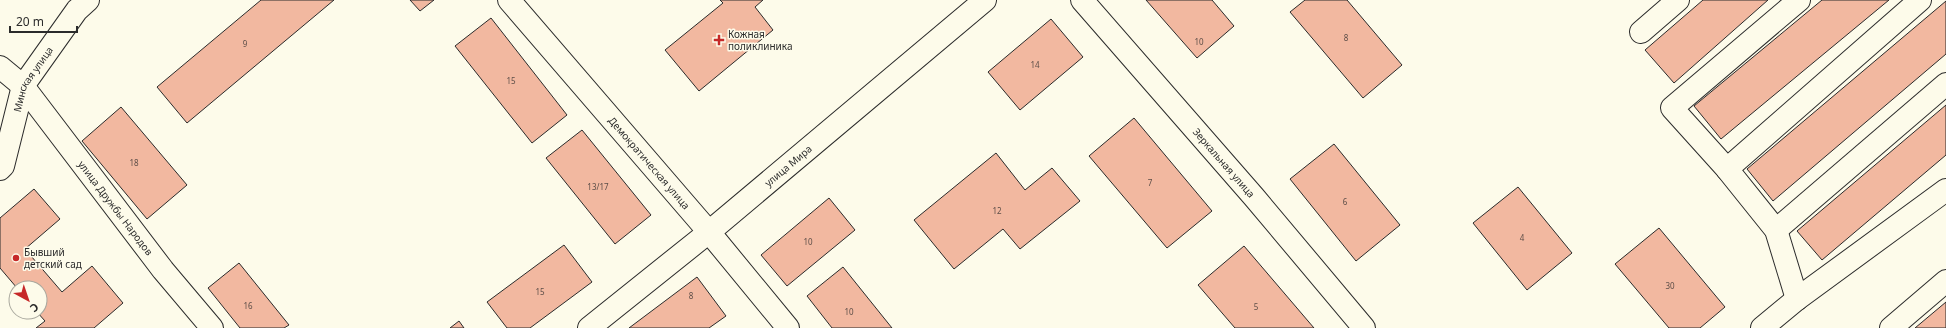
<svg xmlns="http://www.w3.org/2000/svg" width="1946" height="328" viewBox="0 0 1946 328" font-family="'Noto Sans',sans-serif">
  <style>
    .building { fill: #f2b8a0; stroke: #2b2b2b }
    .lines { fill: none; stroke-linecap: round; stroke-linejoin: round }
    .minor-casing { stroke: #2b2b2b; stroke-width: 24 }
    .minor { stroke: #fdfbea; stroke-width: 22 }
    .poi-dot { fill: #c62828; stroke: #fdfbea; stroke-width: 1.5 }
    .labels { text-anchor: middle; stroke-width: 3; stroke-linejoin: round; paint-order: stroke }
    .number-label { font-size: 8px; fill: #5d4e48 }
    .poi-label { font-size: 10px; fill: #2b2b2b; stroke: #fdfbea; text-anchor: start }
    .street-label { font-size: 10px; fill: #2b2b2b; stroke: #fdfbea }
  </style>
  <rect width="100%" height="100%" fill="#fdfbea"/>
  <!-- building -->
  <g class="building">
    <polygon points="261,0 334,0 187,123 157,87"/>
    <polygon points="410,0 434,0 420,11"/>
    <polygon points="720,0 763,0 755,7 773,30 699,91 665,50 723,3"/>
    <polygon points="1146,0 1212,0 1234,26 1197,58"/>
    <polygon points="1305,0 1347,0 1402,65 1363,98 1290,12"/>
    <polygon points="1703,0 1768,0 1674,83 1645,50"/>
    <polygon points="1822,0 1889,0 1721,139 1694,106"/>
    <polygon points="1946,1 1946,54 1773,201 1747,169"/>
    <polygon points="491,18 567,115 532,143 455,46"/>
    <polygon points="1051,19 1083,57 1020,110 988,72"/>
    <polygon points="1946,105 1946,155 1822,260 1797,231"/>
    <polygon points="121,107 187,185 147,219 82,141"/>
    <polygon points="1134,118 1212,211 1167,248 1089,156"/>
    <polygon points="582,130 651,215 615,244 546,158"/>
    <polygon points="1334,144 1400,225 1356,261 1290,179"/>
    <polygon points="996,153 1025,190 1052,168 1080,201 1020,249 1003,229 954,269 914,220"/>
    <polygon points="1518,187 1572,253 1527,290 1473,223"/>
    <polygon points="34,189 60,219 25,249 62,292 92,266 123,303 94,328 36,328 45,321 37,312 40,312 40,288 17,288 0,268 0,218"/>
    <polygon points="829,198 855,230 787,286 761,255"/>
    <polygon points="1659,228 1725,307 1700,328 1669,328 1615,264"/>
    <polygon points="564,245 592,282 530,328 507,328 487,302"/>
    <polygon points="1244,246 1314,328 1235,328 1198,285"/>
    <polygon points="239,263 289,325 284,328 240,328 208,288"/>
    <polygon points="843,267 892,328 832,328 807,296"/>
    <polygon points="697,277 726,316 709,328 629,328"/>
    <polygon points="1946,302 1946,328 1915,328"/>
    <polygon points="459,321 464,328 450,328"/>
  </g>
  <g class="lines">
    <defs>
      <g id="minor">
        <path id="s1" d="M 509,0 L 709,232 L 788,328"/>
        <path id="s2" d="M 1082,0 L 1254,197 L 1364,328"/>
        <polyline points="1641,32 1678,0"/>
        <path id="s3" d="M 0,67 L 23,86 L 163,270 L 212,328"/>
        <path id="s4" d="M 0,169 L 3,166 L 23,86 L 77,10 L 88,0"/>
        <polyline points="1727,169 1920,0"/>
        <polyline points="1776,230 1946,84"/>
        <polyline points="1797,299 1776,230 1727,169 1672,108 1799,0"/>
        <path id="s5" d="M 589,328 L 709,232 L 985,0"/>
        <polyline points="1762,328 1797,299 1946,190"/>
        <polyline points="1891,328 1946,281"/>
      </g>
    </defs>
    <!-- minor casing -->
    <use href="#minor" class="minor-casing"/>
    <!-- minor -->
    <use href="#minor" class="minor"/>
  </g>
  <!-- markers -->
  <g class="poi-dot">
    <path d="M717 34h4v4h4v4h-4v4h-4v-4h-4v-4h4z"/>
    <circle cx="16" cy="258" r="4"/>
  </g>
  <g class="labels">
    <!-- number labels -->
    <g class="number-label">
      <text x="1346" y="41">8</text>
      <text x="1199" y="45">10</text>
      <text x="245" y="47">9</text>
      <text x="1035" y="68">14</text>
      <text x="511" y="84">15</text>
      <text x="134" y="166">18</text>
      <text x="1150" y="186">7</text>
      <text x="598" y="190">13/17</text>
      <text x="1345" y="205">6</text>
      <text x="997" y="214">12</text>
      <text x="1522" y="241">4</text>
      <text x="808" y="245">10</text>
      <text x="1670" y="289">30</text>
      <text x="540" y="295">15</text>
      <text x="691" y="299">8</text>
      <text x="248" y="309">16</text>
      <text x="1256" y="310">5</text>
      <text x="849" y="315">10</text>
    </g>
    <!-- poi labels -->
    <g class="poi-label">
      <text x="728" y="38">Кожная<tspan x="728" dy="12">поликлиника</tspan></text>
      <text x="24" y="256">Бывший<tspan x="24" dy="12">детский сад</tspan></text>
    </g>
    <!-- street labels -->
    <g class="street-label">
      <text dy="4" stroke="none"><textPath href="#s4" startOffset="97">Минская улица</textPath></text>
      <text dy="4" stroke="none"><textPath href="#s1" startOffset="215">Демократическая улица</textPath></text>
      <text dy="4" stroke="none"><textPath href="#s2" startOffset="216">Зеркальная улица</textPath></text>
      <text dy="4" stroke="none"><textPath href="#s5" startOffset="257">улица Мира</textPath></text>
      <text dy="4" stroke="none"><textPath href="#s3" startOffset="183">улица Дружбы Народов</textPath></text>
    </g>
  </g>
  <!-- north arrow -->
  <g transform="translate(28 300) rotate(140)"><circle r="19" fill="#fdfbea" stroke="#a9a89e"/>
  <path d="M0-3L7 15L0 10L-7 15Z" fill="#c62828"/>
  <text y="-6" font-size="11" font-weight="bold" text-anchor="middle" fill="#2b2b2b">С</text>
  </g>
  <!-- scale -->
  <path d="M10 26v6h67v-6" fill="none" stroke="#2b2b2b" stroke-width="2"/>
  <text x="16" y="26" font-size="12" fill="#2b2b2b" stroke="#fdfbea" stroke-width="3" paint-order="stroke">20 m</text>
</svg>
